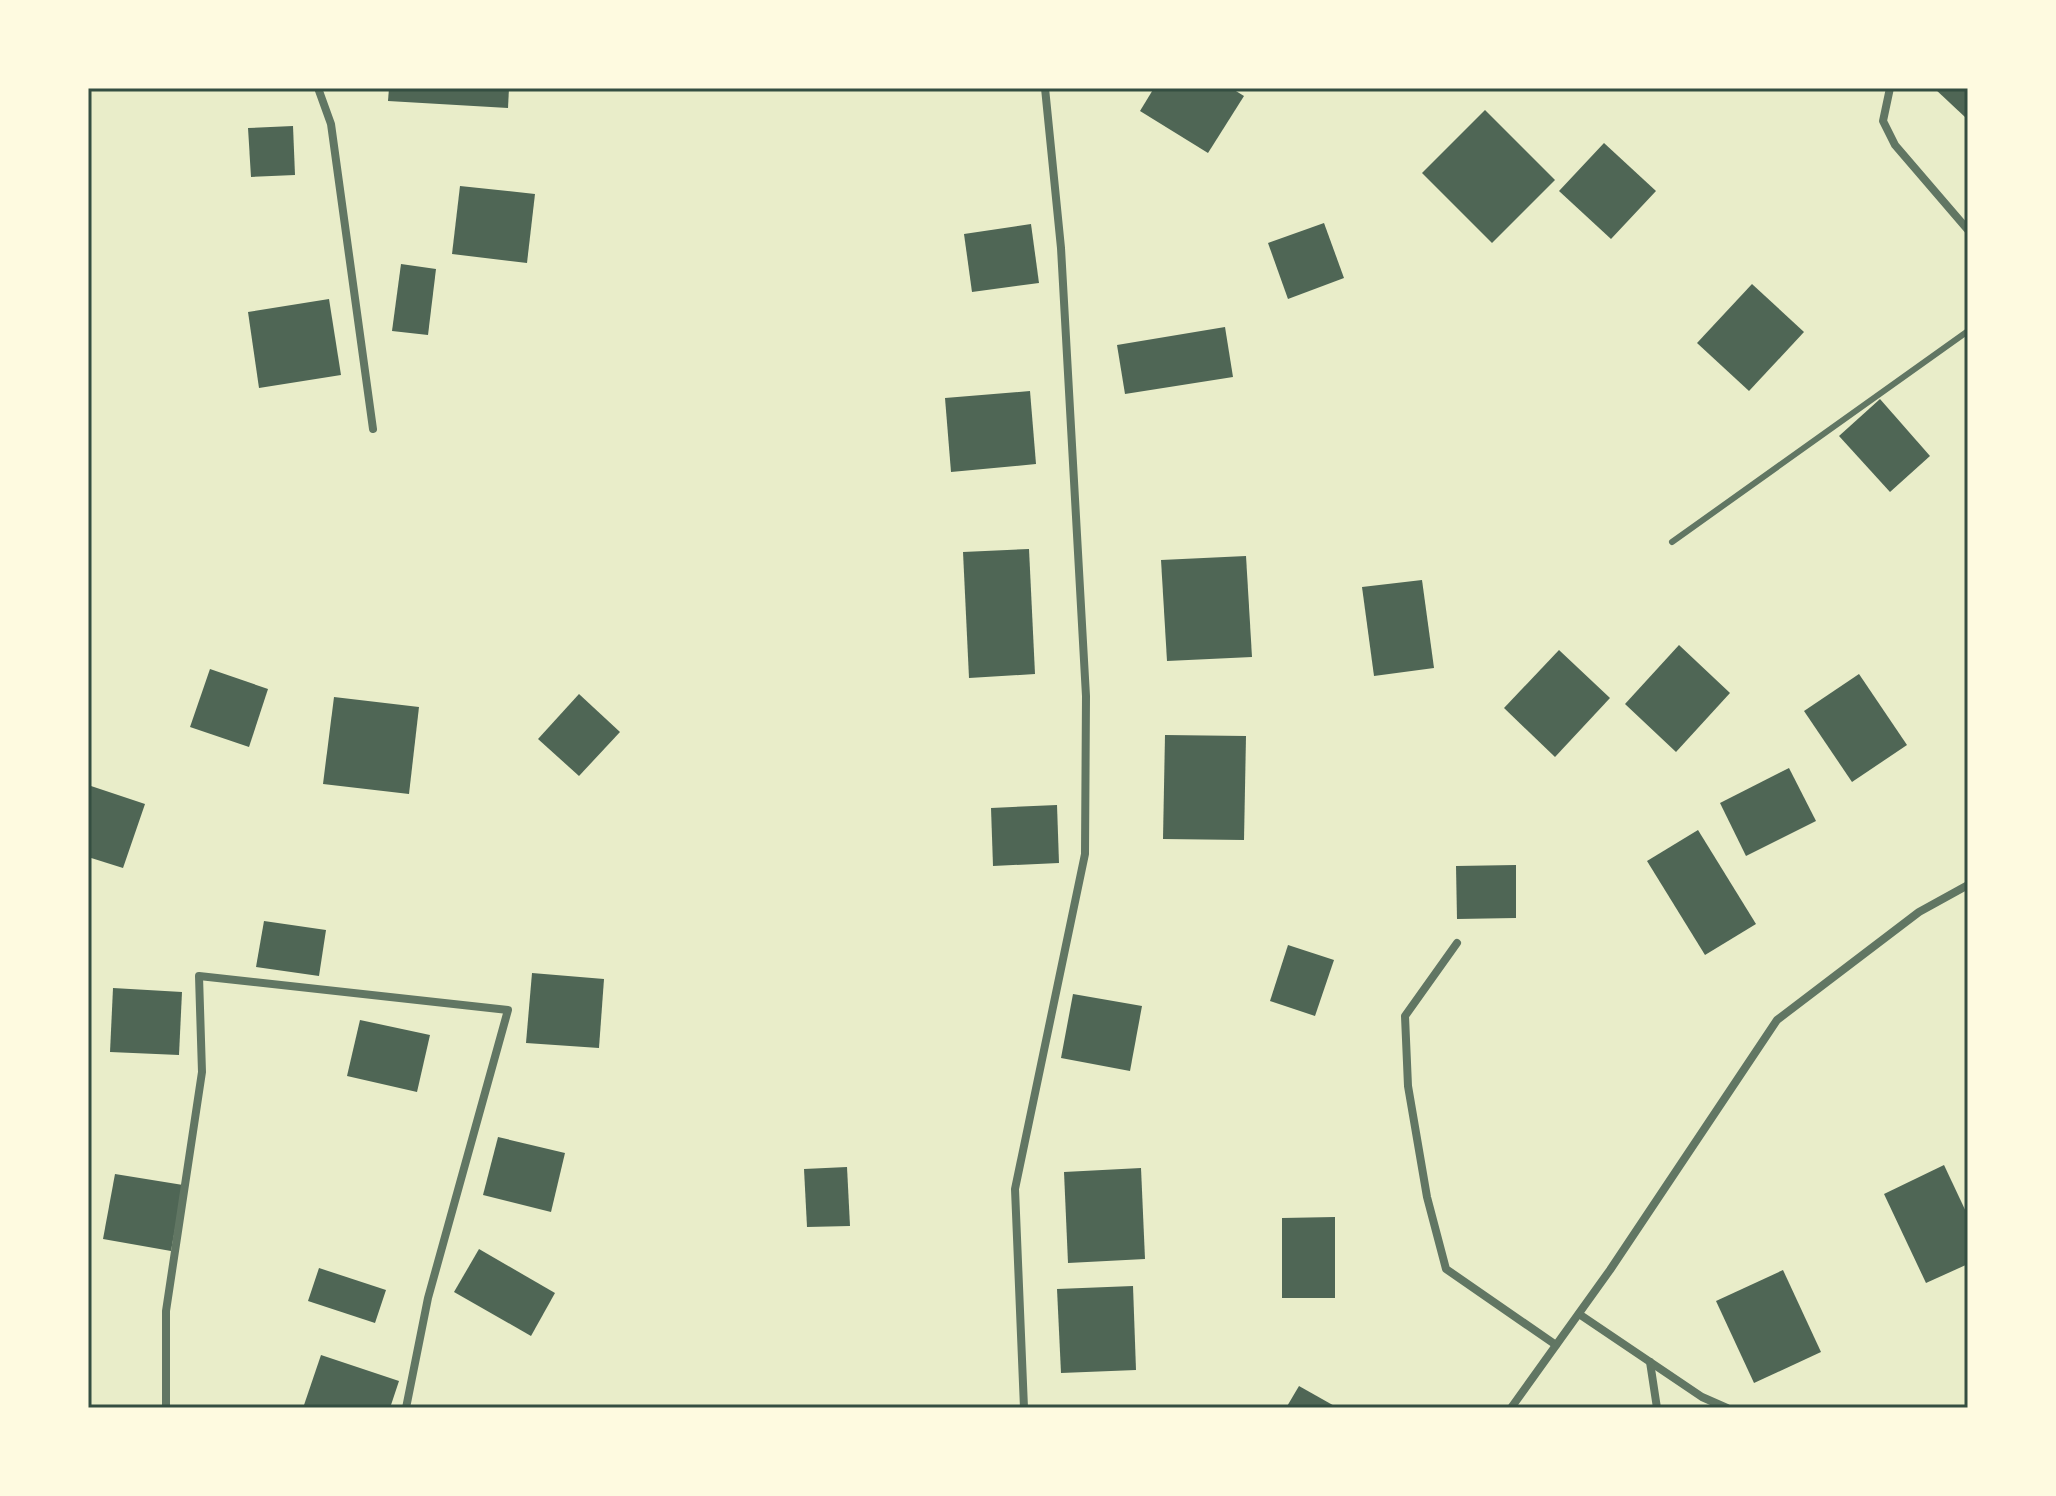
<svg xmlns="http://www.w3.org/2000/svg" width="2056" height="1496" viewBox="0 0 2056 1496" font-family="'Sofia Sans Condensed',sans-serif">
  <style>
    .building { fill: #4f6655 }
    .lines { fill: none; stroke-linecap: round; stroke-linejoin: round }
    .service { stroke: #617663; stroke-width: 6 }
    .minor { stroke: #617663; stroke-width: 8 }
    .neatline { fill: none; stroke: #344e41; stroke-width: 3 }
  </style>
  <rect width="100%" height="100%" fill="#e9edc9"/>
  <!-- building -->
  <g class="building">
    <polygon points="389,88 509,88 508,108 388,101"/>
    <polygon points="1154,88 1231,88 1244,96 1208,153 1140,111"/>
    <polygon points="1934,88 1968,88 1968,116 1966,118"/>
    <polygon points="1485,110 1555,180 1492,243 1422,173"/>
    <polygon points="293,126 295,175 251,177 248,128"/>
    <polygon points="1604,143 1656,191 1611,239 1559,191"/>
    <polygon points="460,186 535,194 527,263 452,254"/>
    <polygon points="1324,223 1344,278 1288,299 1268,243"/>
    <polygon points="1031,224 1039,283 972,292 964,234"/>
    <polygon points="401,264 436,269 428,335 392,331"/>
    <polygon points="1752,284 1804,332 1749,391 1697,343"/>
    <polygon points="329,299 341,375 259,388 248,312"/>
    <polygon points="1225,327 1233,377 1125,394 1117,345"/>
    <polygon points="1030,391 1036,464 951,472 945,398"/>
    <polygon points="1880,399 1930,456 1890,492 1839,436"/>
    <polygon points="1029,549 1035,674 969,678 963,552"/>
    <polygon points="1246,556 1252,657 1167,661 1161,560"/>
    <polygon points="1422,580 1434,668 1374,676 1362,587"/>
    <polygon points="1679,645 1730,693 1676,752 1625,704"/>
    <polygon points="1559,650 1610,698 1555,757 1504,708"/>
    <polygon points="210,669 268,689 249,747 190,727"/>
    <polygon points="1859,674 1907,745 1852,782 1804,711"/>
    <polygon points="579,694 620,732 579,776 538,739"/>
    <polygon points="334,697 419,707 409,794 323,784"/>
    <polygon points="1165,735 1246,736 1244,840 1163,839"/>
    <polygon points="1789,768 1816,821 1746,856 1720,803"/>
    <polygon points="88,785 145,804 123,868 88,857"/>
    <polygon points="1057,805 1059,863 993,866 991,808"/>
    <polygon points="1698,830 1756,924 1705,955 1647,861"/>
    <polygon points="1516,865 1516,918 1457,919 1456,866"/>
    <polygon points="264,921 326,930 319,976 256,967"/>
    <polygon points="1288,945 1334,960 1315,1016 1270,1001"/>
    <polygon points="532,973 604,979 599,1048 526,1043"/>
    <polygon points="113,988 182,992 179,1055 110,1052"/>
    <polygon points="1073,994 1142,1006 1130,1071 1061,1058"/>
    <polygon points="360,1020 430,1035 417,1092 347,1076"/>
    <polygon points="498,1137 565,1153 551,1212 483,1195"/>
    <polygon points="1944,1165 1968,1216 1968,1264 1926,1283 1884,1194"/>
    <polygon points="847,1167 850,1226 807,1227 804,1169"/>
    <polygon points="1141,1168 1145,1259 1068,1263 1064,1172"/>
    <polygon points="115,1174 183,1185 171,1251 103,1239"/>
    <polygon points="1335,1217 1335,1298 1282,1298 1282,1218"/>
    <polygon points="479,1249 555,1293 531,1336 454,1292"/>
    <polygon points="319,1268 386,1290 375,1323 308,1301"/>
    <polygon points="1783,1270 1821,1352 1754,1383 1716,1301"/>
    <polygon points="1133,1286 1136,1370 1061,1373 1057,1289"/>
    <polygon points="321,1355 399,1381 390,1408 303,1408"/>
    <polygon points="1299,1386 1338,1408 1286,1408"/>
  </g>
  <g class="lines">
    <!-- service -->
    <polyline class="service" points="1672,542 1968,331"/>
    <!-- minor -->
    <g class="minor">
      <polyline points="318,88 331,124 373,429"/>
      <polyline points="1890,88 1883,121 1895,145 1968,230"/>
      <polyline points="1457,943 1405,1016 1408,1086 1427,1197 1446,1269 1556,1345"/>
      <polyline points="1579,1314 1702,1397 1727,1408"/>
      <polyline points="1650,1362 1657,1408"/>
      <polyline points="166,1408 166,1311 202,1072 199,976 508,1010 428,1298 406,1408"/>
      <polyline points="1024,1408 1015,1189 1085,854 1086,696 1061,248 1045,88"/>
      <polyline points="1511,1408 1610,1270 1777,1020 1919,912 1968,885"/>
    </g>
  </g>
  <!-- border -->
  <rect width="2056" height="1496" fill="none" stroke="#fefae0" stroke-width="180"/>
  <rect x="90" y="90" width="1876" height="1316" class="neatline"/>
</svg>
